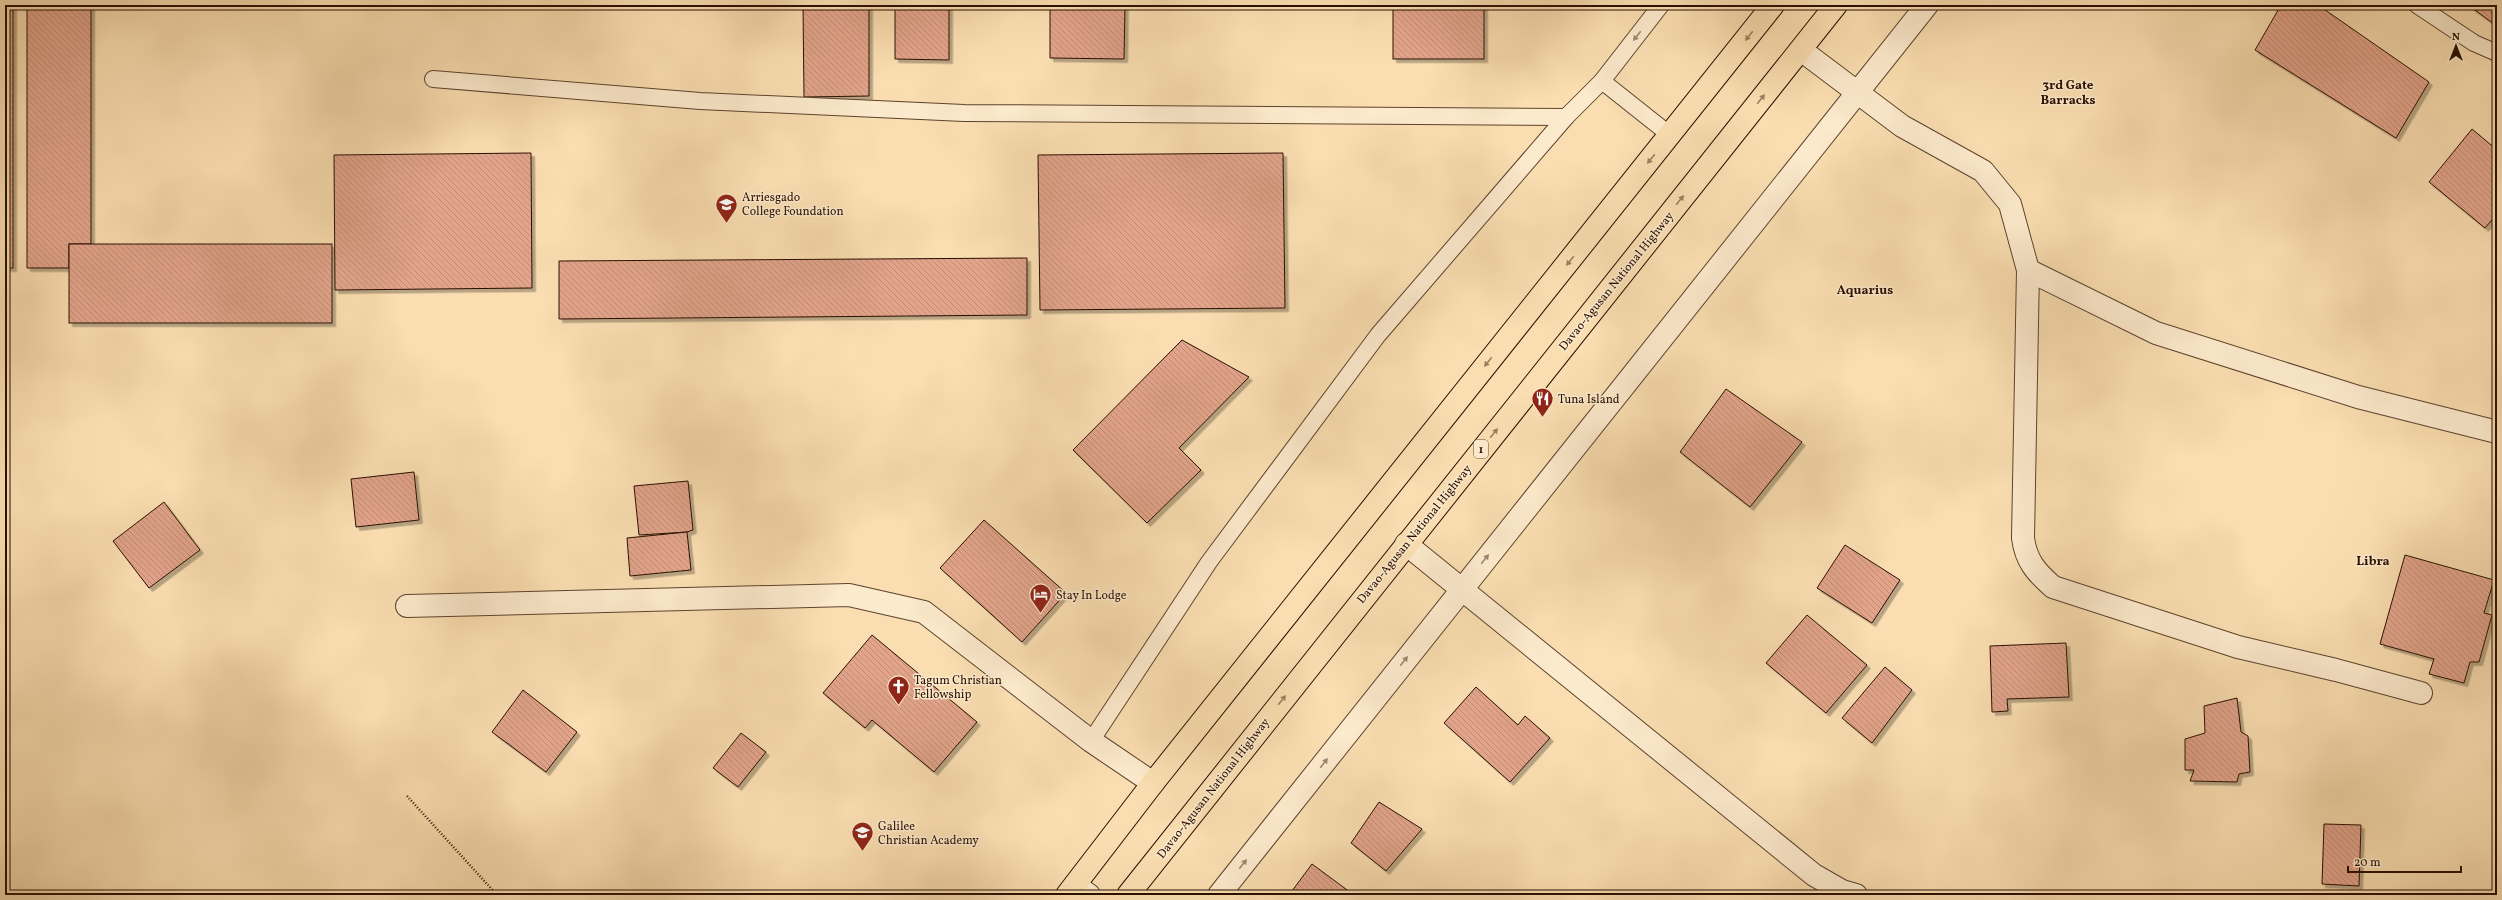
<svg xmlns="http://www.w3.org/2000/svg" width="2502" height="900" viewBox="0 0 2502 900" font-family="Vollkorn,serif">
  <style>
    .building { fill: url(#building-back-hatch); stroke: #290f00; filter: url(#shadow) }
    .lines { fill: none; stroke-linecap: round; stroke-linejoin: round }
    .service-casing { stroke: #5d432c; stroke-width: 18 }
    .minor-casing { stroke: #5d432c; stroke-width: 24 }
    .tertiary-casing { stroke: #5d432c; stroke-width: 24 }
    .trunk-casing { stroke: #290f00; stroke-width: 24 }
    .path { stroke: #290f00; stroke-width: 2.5; stroke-dasharray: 1 2; stroke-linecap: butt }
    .service { stroke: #fceacc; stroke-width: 16 }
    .minor { stroke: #fceacc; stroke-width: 22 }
    .tertiary { stroke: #fceacc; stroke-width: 22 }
    .trunk { stroke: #fadeb1; stroke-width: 22 }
    .oneway { fill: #9d8770 }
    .oneway2 { fill: #9c8161 }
    .labels { text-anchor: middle; stroke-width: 3; stroke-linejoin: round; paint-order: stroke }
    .shield { fill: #fceacc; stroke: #68513d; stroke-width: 1 }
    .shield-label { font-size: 11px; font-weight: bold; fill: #290f00 }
    .poi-label { font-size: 12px; fill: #290f00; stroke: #fceacc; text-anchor: start }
    .street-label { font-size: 12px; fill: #290f00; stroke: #fceacc }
    .neighbourhood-label { font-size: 13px; font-weight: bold; fill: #290f00; stroke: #fceacc }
  </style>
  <defs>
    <pattern id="building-back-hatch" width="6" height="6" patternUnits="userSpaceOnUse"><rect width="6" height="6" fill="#e2a48b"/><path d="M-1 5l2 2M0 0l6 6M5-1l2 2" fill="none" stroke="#c28c76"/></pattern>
    <filter id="shadow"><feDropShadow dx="3.5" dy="3.5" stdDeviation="0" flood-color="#0004"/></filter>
  </defs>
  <rect width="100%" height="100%" fill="#fadeb1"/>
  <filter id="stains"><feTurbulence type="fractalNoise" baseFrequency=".005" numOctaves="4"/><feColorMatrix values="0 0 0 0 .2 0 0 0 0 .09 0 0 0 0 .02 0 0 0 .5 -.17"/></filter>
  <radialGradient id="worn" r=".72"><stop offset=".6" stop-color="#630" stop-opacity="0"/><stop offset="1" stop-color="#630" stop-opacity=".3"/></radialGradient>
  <!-- building -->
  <g class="building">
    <rect x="5" y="5" width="8" height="263"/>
    <polygon points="27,5 91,5 91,244 69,244 69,268 27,268"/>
    <polygon points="803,5 869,5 869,96 804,97"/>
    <polygon points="895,5 949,5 949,60 895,59"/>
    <polygon points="1050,5 1125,5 1124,59 1050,58"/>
    <rect x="1393" y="5" width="91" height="54"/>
    <polygon points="2281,5 2318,5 2429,82 2396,138 2255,50"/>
    <polygon points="2468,5 2497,5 2497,20 2494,24"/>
    <polygon points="2472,129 2497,150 2497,214 2485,228 2429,182"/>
    <polygon points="531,153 532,288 335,290 334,155"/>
    <polygon points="1283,153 1285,308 1040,310 1038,155"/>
    <rect x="69" y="244" width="263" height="79"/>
    <polygon points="1027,258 1027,315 559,319 559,261"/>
    <polygon points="1182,340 1249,377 1179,448 1201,470 1147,523 1073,450"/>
    <polygon points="1726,389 1802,442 1750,507 1680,452"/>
    <polygon points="414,472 419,520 356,527 351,479"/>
    <polygon points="688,481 693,530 687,532 639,535 634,486"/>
    <polygon points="164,502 200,550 149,588 113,541"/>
    <polygon points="984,520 1066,593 1022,642 940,568"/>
    <polygon points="687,532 691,570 630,576 627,538"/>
    <polygon points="1845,545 1900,580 1872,623 1817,588"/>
    <polygon points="2405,555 2494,580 2484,613 2492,615 2479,662 2470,662 2464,683 2429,674 2434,659 2380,644"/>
    <polygon points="1807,615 1867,665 1826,713 1766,663"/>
    <polygon points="872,635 977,722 934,772 872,720 865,728 823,693"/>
    <polygon points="2066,643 2069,697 2007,699 2008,711 1992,712 1990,646"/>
    <polygon points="1885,667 1912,690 1872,743 1842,718"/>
    <polygon points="1476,687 1518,725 1525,716 1550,738 1510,782 1444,723"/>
    <polygon points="523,690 577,732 546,772 492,732"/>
    <polygon points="2237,698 2241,732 2248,736 2250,772 2239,774 2237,782 2190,781 2194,770 2185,770 2185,739 2205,733 2204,706"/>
    <polygon points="741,733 766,752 738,787 713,768"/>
    <polygon points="1379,802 1422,829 1386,871 1351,843"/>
    <polygon points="2324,824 2361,825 2359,886 2322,884"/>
    <polygon points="1312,864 1354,895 1289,895"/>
  </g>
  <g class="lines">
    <defs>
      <g id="service">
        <polyline points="2417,5 2474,43 2497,53"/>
        <polyline points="433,79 700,101 964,113 1566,117 1602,81 1661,5"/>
        <polyline points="1602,81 1670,135"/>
        <polyline points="1091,741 1209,562 1378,335 1566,117"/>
      </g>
      <g id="minor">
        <path d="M 1801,50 L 1902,126 L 1983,171 L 2010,204 L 2028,270 L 2023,538 C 2026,561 2036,572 2053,587 L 2238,647 L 2336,670 L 2421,693"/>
        <polyline points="2028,270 2156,333 2358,397 2497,432"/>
        <polyline points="1406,544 1814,875 1842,891 1856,895"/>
        <polyline points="407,606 849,595 924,612 1091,741 1153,783"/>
        <polyline points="1219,895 1927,5"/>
      </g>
      <polyline id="tertiary" points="1075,885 1089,895"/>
      <g id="trunk">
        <polyline points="1067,895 1153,783 1773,5"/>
        <polyline points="1128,895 1836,5"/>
      </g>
    </defs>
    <!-- service casing -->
    <use href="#service" class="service-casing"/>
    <!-- minor casing -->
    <use href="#minor" class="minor-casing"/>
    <!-- tertiary casing -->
    <use href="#tertiary" class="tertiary-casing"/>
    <!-- trunk casing -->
    <use href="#trunk" class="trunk-casing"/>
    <!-- path -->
    <polyline class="path" points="407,796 497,895"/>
    <!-- service -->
    <use href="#service" class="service"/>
    <!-- minor -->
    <use href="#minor" class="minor"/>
    <!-- tertiary -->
    <use href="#tertiary" class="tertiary"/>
    <!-- trunk -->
    <use href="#trunk" class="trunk"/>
  </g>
  <!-- one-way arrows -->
  <defs><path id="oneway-solid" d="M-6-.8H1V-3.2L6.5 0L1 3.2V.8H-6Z"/></defs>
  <g class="oneway">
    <use href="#oneway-solid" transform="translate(1637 36) rotate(128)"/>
    <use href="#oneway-solid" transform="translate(1485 559) rotate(-51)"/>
    <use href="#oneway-solid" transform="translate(1404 661) rotate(-52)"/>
    <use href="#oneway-solid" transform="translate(1324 763) rotate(-52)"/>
    <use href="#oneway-solid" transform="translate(1243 864) rotate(-52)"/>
  </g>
  <g class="oneway2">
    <use href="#oneway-solid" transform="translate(1749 36) rotate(128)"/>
    <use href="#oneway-solid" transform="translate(1761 99) rotate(-51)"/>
    <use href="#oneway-solid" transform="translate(1651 159) rotate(129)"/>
    <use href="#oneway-solid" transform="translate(1680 200) rotate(-51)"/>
    <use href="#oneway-solid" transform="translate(1570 261) rotate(129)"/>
    <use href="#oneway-solid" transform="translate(1488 362) rotate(129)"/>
    <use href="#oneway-solid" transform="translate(1494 433) rotate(-51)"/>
    <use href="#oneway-solid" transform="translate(1282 700) rotate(-52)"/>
  </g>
  <!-- icons -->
  <defs>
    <symbol id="university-pin" viewBox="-11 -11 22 30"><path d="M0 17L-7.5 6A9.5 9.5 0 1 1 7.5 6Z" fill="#8f2418" stroke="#fceacc"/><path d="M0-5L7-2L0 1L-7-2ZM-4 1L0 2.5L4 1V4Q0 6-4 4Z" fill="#fff"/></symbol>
    <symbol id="restaurant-pin" viewBox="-11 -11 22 30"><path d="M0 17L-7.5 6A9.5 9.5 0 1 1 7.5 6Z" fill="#8f2418" stroke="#fceacc"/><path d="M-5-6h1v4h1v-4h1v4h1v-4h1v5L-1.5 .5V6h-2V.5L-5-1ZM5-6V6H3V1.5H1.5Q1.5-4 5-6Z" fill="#fff"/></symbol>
    <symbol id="hotel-pin" viewBox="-11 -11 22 30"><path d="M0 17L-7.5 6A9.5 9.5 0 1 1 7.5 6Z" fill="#8f2418" stroke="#fceacc"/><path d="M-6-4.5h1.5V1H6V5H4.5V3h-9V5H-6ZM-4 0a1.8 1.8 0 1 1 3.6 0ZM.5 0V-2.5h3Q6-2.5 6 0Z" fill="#fff"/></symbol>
    <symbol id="church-pin" viewBox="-11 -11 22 30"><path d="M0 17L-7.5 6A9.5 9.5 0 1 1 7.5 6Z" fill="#8f2418" stroke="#fceacc"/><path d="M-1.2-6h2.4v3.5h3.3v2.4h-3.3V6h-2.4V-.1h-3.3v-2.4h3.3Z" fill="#fff"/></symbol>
    <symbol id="school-pin" viewBox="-11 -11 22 30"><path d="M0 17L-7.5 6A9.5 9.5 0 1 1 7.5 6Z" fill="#8f2418" stroke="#fceacc"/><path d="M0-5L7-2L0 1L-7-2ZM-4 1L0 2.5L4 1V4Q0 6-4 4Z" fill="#fff"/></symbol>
  </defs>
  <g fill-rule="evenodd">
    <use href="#university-pin" x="714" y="192" width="25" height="34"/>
    <use href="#restaurant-pin" x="1530" y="386" width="25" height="34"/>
    <use href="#hotel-pin" x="1028" y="582" width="25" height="34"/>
    <use href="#church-pin" x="886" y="674" width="25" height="34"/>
    <use href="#school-pin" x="850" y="820" width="25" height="34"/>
  </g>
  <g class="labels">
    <!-- shield labels -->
    <rect class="shield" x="1474" y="440" width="14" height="18" rx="3"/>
    <g class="shield-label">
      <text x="1481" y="453">1</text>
    </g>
    <!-- poi labels -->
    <g class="poi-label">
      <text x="742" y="201">Arriesgado<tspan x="742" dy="14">College Foundation</tspan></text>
      <text x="1558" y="403">Tuna Island</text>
      <text x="1056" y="599">Stay In Lodge</text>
      <text x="914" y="684">Tagum Christian<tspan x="914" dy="14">Fellowship</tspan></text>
      <text x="878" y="830">Galilee<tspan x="878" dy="14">Christian Academy</tspan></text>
    </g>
    <!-- street labels -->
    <g class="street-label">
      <text transform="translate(1616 281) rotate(-51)" y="4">Davao-Agusan National Highway</text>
      <text transform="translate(1414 534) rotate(-51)" y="4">Davao-Agusan National Highway</text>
      <text transform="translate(1213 788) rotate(-52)" y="4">Davao-Agusan National Highway</text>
    </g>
    <!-- neighbourhood labels -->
    <g class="neighbourhood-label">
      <text x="2068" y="89">3rd Gate<tspan x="2068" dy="15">Barracks</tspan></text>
      <text x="1865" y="294">Aquarius</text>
      <text x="2373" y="565">Libra</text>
    </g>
  </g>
  <!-- margin -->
  <rect width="2502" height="900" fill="none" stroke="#fadeb1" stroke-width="20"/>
  <rect x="6" y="6" width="2490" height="888" fill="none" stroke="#290f00" stroke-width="2"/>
  <rect x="10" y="10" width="2482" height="880" fill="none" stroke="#290f00"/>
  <!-- north arrow -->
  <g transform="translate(2456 46)" stroke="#fceacc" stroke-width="3" paint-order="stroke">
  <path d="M0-3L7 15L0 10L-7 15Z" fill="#290f00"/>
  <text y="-6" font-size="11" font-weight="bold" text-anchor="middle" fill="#290f00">N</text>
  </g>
  <!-- scale -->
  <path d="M2348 866v6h113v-6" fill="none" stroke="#290f00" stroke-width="2"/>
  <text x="2354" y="866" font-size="12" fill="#290f00" stroke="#fceacc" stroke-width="3" paint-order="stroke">20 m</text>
  <rect width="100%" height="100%" filter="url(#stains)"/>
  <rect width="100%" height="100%" fill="url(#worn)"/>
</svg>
